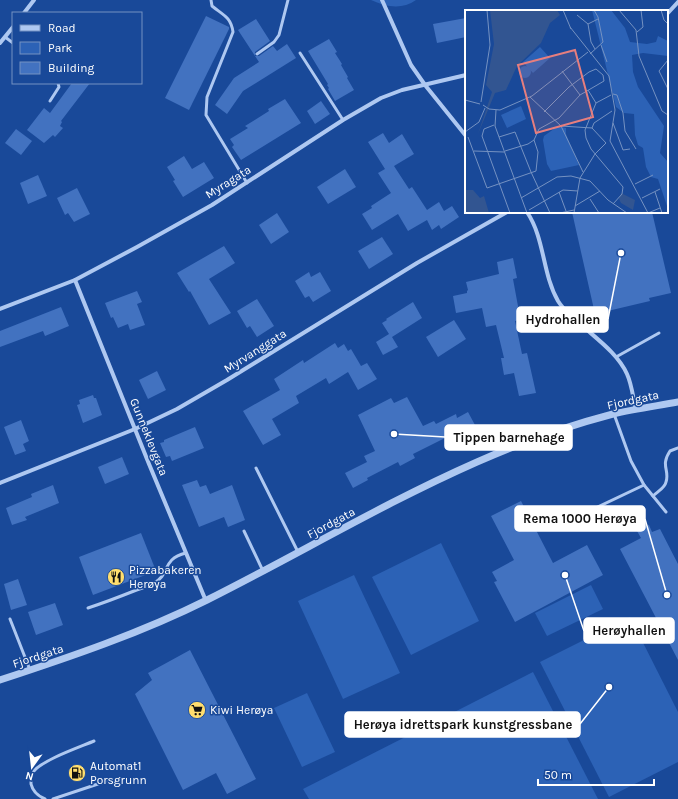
<svg xmlns="http://www.w3.org/2000/svg" width="678" height="799" viewBox="0 0 678 799" font-family="Karla,sans-serif">
  <style>
    .green { fill: #2c62b6 }
    .building { fill: #4272c0 }
    .lines { fill: none; stroke-linecap: round; stroke-linejoin: round }
    .service { stroke: #aec8f1; stroke-width: 3 }
    .minor { stroke: #aec8f1; stroke-width: 4 }
    .tertiary { stroke: #aec8f1; stroke-width: 7 }
    .labels { text-anchor: middle; stroke-width: 3; stroke-linejoin: round; paint-order: stroke }
    .street-label { font-size: 12px; fill: #fff; stroke: #194999 }
    .poi-label { font-size: 12px; fill: #fff; stroke: #194999; text-anchor: start }
    .inset-road { fill: none; stroke: #7592c2; stroke-width: 1 }
    .view { fill: #e67e7e; fill-opacity: 0.15; stroke: #e67e7e; stroke-width: 2 }
    .inset-edge { fill: none; stroke: #fff; stroke-width: 2 }
    .leader { fill: none; stroke: #fff; stroke-width: 1.5 }
    .callout-dot { fill: #fff; stroke: #194999; stroke-width: 1.5 }
    .callout { fill: #fff; stroke: #fff; stroke-width: 1.5 }
    .callout-label { font-size: 13px; text-anchor: middle; font-weight: bold; fill: #111 }
  </style>
  <rect width="100%" height="100%" fill="#194999"/>
  <!-- green -->
  <g class="green">
    <path d="M 371,0 L 416,0 C 402,10 386,7 371,0 Z"/>
    <polygon points="441,543 479,621 411,655 372,577"/>
    <polygon points="354,575 400,673 343,699 298,601"/>
    <polygon points="591,585 603,609 547,636 535,613"/>
    <polygon points="630,617 678,712 678,762 609,797 540,662"/>
    <polygon points="533,672 598,799 309,799 303,789"/>
    <polygon points="307,693 335,752 302,767 274,708"/>
  </g>
  <!-- building -->
  <g class="building">
    <polygon points="206,16 229,27 229,29 189,110 165,98"/>
    <polygon points="466,18 466,37 437,43 433,24"/>
    <polygon points="256,19 270,41 255,52 255,56 259,56 273,46 277,51 287,44 296,58 243,91 227,114 215,105 234,78 259,62 238,30"/>
    <polygon points="329,39 337,52 335,53 342,64 341,65 348,77 347,78 354,90 335,101 328,89 329,88 327,85 328,84 308,51"/>
    <polygon points="72,83 90,83 61,121 62,122 60,126 63,128 55,137 53,135 44,143 27,130 44,108 50,113"/>
    <polygon points="285,99 301,123 241,160 232,147 234,145 230,139 248,128 245,126 269,111 268,109"/>
    <polygon points="321,101 330,114 315,124 307,111"/>
    <polygon points="16,129 32,141 21,155 5,143"/>
    <polygon points="383,133 389,143 402,134 414,154 394,166 409,189 412,187 427,210 439,202 444,211 452,206 459,217 441,229 439,225 432,230 427,220 408,231 398,214 372,230 362,214 372,208 371,206 391,193 378,173 385,169 368,142"/>
    <polygon points="184,156 192,169 204,162 214,178 183,197 173,181 175,180 167,167"/>
    <polygon points="345,169 356,187 328,204 317,187"/>
    <polygon points="38,175 47,196 28,204 20,183"/>
    <polygon points="77,188 90,214 74,222 68,213 65,215 57,198"/>
    <polygon points="572,212 652,212 671,293 649,298 650,301 595,314"/>
    <polygon points="277,213 289,232 271,244 259,225"/>
    <polygon points="382,237 393,254 369,269 358,251"/>
    <polygon points="224,246 235,263 209,279 231,313 209,325 190,291 189,292 177,273"/>
    <polygon points="513,258 517,278 513,279 520,317 519,320 515,321 522,354 527,353 536,393 519,396 514,373 504,375 501,358 504,358 496,325 486,327 482,308 456,313 453,296 467,293 467,291 468,290 466,282 499,274 497,262"/>
    <polygon points="309,272 311,277 320,272 331,291 313,302 309,296 305,298 295,281"/>
    <polygon points="137,291 142,302 137,304 145,325 130,330 128,324 118,328 113,317 111,318 105,303"/>
    <polygon points="257,299 274,326 257,337 250,326 247,328 237,311"/>
    <polygon points="413,302 422,318 392,337 398,347 383,355 376,342 389,334 382,323 387,320 386,319"/>
    <polygon points="61,307 69,326 45,336 43,331 0,347 0,331"/>
    <polygon points="454,320 466,339 438,357 426,337"/>
    <polygon points="335,343 338,348 344,344 348,351 351,349 361,366 367,363 377,379 358,390 348,372 329,384 326,378 296,396 299,403 272,419 281,435 263,445 243,411 280,390 274,379 303,360 304,363"/>
    <polygon points="157,371 166,390 148,399 139,380"/>
    <polygon points="93,395 94,398 96,398 102,415 83,423 77,405 80,404 79,400"/>
    <polygon points="407,397 423,426 434,421 436,424 456,414 457,418 468,412 475,425 463,431 464,433 449,440 447,437 413,454 415,458 400,466 398,462 367,478 368,480 353,488 345,473 367,462 364,456 375,451 358,415 391,398 394,403"/>
    <polygon points="21,420 29,441 23,444 26,451 15,455 4,427"/>
    <polygon points="195,427 204,448 172,461 170,456 166,457 160,443 164,442 164,440"/>
    <polygon points="122,457 129,474 105,484 98,467"/>
    <polygon points="197,480 200,487 206,485 210,494 232,485 245,520 228,527 224,517 199,527 182,485"/>
    <polygon points="53,485 59,503 25,517 27,520 12,525 6,508 32,497 31,494"/>
    <polygon points="521,501 553,563 587,545 603,575 515,622 494,582 497,581 492,572 514,560 491,516"/>
    <polygon points="649,525 652,532 660,529 678,564 678,660 620,549 641,538 637,531"/>
    <polygon points="141,533 156,571 93,595 79,557"/>
    <polygon points="18,579 27,605 11,610 4,584"/>
    <polygon points="55,603 63,625 36,635 28,612"/>
    <polygon points="190,650 256,779 227,794 216,773 183,790 135,694 152,680 148,673"/>
  </g>
  <g class="lines">
    <!-- service -->
    <g class="service">
      <path d="M 211,0 L 212,6 C 223,15 231,17 233,32 L 207,97 L 206,115 L 247,183"/>
      <polyline points="5,37 13,43"/>
      <polyline points="300,53 343,120"/>
      <polyline points="257,54 274,42 279,35 288,0"/>
      <polyline points="50,101 59,87 58,83"/>
      <polyline points="616,357 659,333"/>
      <polyline points="614,414 631,461 644,485 666,512"/>
      <polyline points="256,468 298,552"/>
      <path d="M 653,496 C 657,492 665,488 666,482 C 670,470 660,466 670,451 L 678,448"/>
      <polyline points="564,523 644,485"/>
      <polyline points="244,531 263,571"/>
      <path d="M 88,608 C 103,603 119,597 134,591 C 141,588 148,587 154,583 C 171,574 161,559 186,553"/>
      <polyline points="10,619 30,670"/>
      <path d="M 45,799 C 38,796 33,792 31,784 C 31,780 31,775 33,772 C 42,760 80,747 94,741"/>
      <polyline points="53,799 110,780"/>
    </g>
    <!-- minor -->
    <g class="minor">
      <polyline points="382,0 411,65 425,85 466,136"/>
      <polyline points="24,13 34,0"/>
      <polyline points="667,14 678,2"/>
      <polyline points="0,43 13,27"/>
      <path d="M 527,212 C 545,239 542,273 558,301 C 565,312 576,321 586,329 C 601,342 619,356 627,374 C 632,385 633,398 636,410"/>
      <polyline points="75,280 149,464 206,601"/>
      <polyline points="0,309 75,280 137,247 212,205 343,120 381,98 402,90 466,75"/>
      <polyline points="0,483 135,429 177,409 227,380 417,263 507,212"/>
    </g>
    <!-- tertiary -->
    <path class="tertiary" d="M 0,680 C 70,657 141,633 207,600 C 297,555 384,503 477,462 C 520,443 567,426 613,414 C 634,409 656,406 678,402"/>
  </g>
  <!-- icons -->
  <defs>
    <symbol id="restaurant-disc" viewBox="-11 -11 22 22"><circle r="9.5" fill="#ffde6e" stroke="#194999"/><path d="M-5-6h1v4h1v-4h1v4h1v-4h1v5L-1.5 .5V6h-2V.5L-5-1ZM5-6V6H3V1.5H1.5Q1.5-4 5-6Z" fill="#111"/></symbol>
    <symbol id="supermarket-disc" viewBox="-11 -11 22 22"><circle r="9.5" fill="#ffde6e" stroke="#194999"/><path d="M-6-5.5h2.5l.6 2H6L4.5 2H-2.5L-4.4-4H-6ZM-1.5 3.2a1.3 1.3 0 1 0 .1 0ZM3 3.2a1.3 1.3 0 1 0 .1 0Z" fill="#111"/></symbol>
    <symbol id="fuel-disc" viewBox="-11 -11 22 22"><circle r="9.5" fill="#ffde6e" stroke="#194999"/><path d="M-5.5-6h7V0h2V4h1.3V-2.5L3-4.5l.8-.8L6-3V5H2.5V1h-1V6h-7ZM-4.2-4.7v3.2H.2V-4.7Z" fill="#111"/></symbol>
  </defs>
  <g fill-rule="evenodd">
    <use href="#restaurant-disc" x="106" y="567" width="20" height="20"/>
    <use href="#supermarket-disc" x="187" y="700" width="20" height="20"/>
    <use href="#fuel-disc" x="67" y="763" width="20" height="20"/>
  </g>
  <g class="labels">
    <!-- street labels -->
    <g class="street-label">
      <text transform="translate(228 182) rotate(-32)" y="4">Myragata</text>
      <text transform="translate(255 351) rotate(-32)" y="4">Myrvanggata</text>
      <text transform="translate(633 400) rotate(-12)" y="4">Fjordgata</text>
      <text transform="translate(149 437) rotate(68)" y="4">Gunneklevgata</text>
      <text transform="translate(331 523) rotate(-28)" y="4">Fjordgata</text>
      <text transform="translate(38 656) rotate(-18)" y="4">Fjordgata</text>
    </g>
    <!-- poi labels -->
    <g class="poi-label">
      <text x="129" y="574">Pizzabakeren<tspan x="129" dy="14">Herøya</tspan></text>
      <text x="210" y="714">Kiwi Herøya</text>
      <text x="90" y="770">Automat1<tspan x="90" dy="14">Porsgrunn</tspan></text>
    </g>
  </g>
  <!-- overview -->
  <g transform="translate(465 10)">
    <rect width="203" height="203" fill="#194999"/>
    <path d="M 127,0 L 146,0 L 160,18 L 165,32 L 182,34 L 191,32 L 193,26 L 203,31 L 203,46 L 178,43 L 167,45 L 168,62 L 173,77 L 199,116 L 195,143 L 203,152 L 203,199 L 193,169 L 186,167 L 181,157 L 178,138 L 173,135 L 170,125 L 169,104 L 159,103 L 151,97 ZM 75,37 L 85,48 L 68,63 L 58,52 ZM54 62a6 6 0 1 1 12 0a6 6 0 1 1-12 0ZM 56,96 L 61,109 L 42,118 L 36,105 ZM 93,116 L 101,118 L 101,124 L 114,155 L 86,161 L 82,154 L 78,130 L 79,126 Z" fill="#2c62b6"/>
    <path d="M 25,0 L 92,0 L 95,5 L 85,13 L 76,33 L 52,56 L 41,80 L 30,83 L 13,124 L 27,82 L 21,75 L 29,34 ZM 0,180 L 8,180 L 15,188 L 19,186 L 24,203 L 0,203 ZM 156,183 L 170,190 L 168,200 L 156,193 L 154,189 Z" fill="#325591"/>
    <path class="inset-road" d="M 98,0 L 106,19M 154,0 L 171,20 L 174,46 L 197,101 L 203,105M 196,0 L 199,10 L 203,14M 112,5 L 123,14 L 133,9M 123,14 L 126,32 L 130,39M 105,17 L 144,66 L 150,100 L 145,131 L 183,203M 172,22 L 178,17 L 176,0M 136,35 L 142,52M 125,44 L 138,32 L 133,7 L 129,0M 203,50 L 194,61 L 203,79M 97,61 L 115,85M 123,80 L 131,93 L 120,120 L 121,128 L 126,139 L 158,177 L 157,184 L 148,194M 148,84 L 152,85 L 158,103 L 160,121 L 171,139M 65,87 L 96,116 L 118,162M 0,90 L 15,94M 16,92 L 25,35 L 22,0M 131,93 L 146,85M 18,95 L 24,99 L 35,100 L 67,86 L 123,42M 31,100 L 30,116 L 62,203M 148,113 L 158,140 L 165,139M 29,115 L 19,119 L 17,126 L 45,203M 96,116 L 127,118 L 141,133 L 130,144 L 115,168 L 109,203M 127,118 L 129,113 L 147,101M 0,122 L 14,112 L 20,98M 3,127 L 22,178 L 71,161 L 73,142 L 69,130M 34,127 L 50,122 L 66,162 L 85,203M 9,141 L 39,142M 40,141 L 63,134 L 69,130 L 74,119 L 94,108 L 115,85 L 139,71 L 138,65 L 131,59 L 124,62 L 104,77 L 79,102M 170,174 L 188,165M 94,182 L 101,201M 190,182 L 197,203M 56,188 L 92,167 L 106,166 L 125,171 L 143,190 L 162,203M 177,188 L 195,179M 125,189 L 134,203M 110,196 L 135,181M 64,200 L 98,180 L 113,181M 95,203 L 109,200M 183,203 L 195,198"/>
    <path class="view" d="M 110,40 L 128,107 L 71,123 L 53,55 Z"/>
    <rect width="203" height="203" class="inset-edge"/>
  </g>
  <!-- callouts -->
  <path class="leader" d="M621 253L608 319M394 434L445 437M667 595L645 519M565 575L584 631M609 687L580 724"/>
  <g class="callout-dot">
    <circle cx="621" cy="253" r="4"/>
    <circle cx="394" cy="434" r="4"/>
    <circle cx="667" cy="595" r="4"/>
    <circle cx="565" cy="575" r="4"/>
    <circle cx="609" cy="687" r="4"/>
  </g>
  <g class="callout">
    <rect x="517" y="307" width="91" height="25" rx="4"/>
    <rect x="445" y="425" width="127" height="25" rx="4"/>
    <rect x="515" y="506" width="130" height="25" rx="4"/>
    <rect x="584" y="618" width="90" height="25" rx="4"/>
    <rect x="345" y="712" width="235" height="25" rx="4"/>
  </g>
  <g class="callout-label">
    <text x="563" y="324">Hydrohallen</text>
    <text x="509" y="442">Tippen barnehage</text>
    <text x="580" y="523">Rema 1000 Herøya</text>
    <text x="629" y="635">Herøyhallen</text>
    <text x="463" y="729">Herøya idrettspark kunstgressbane</text>
  </g>
  <!-- legend -->
  <rect x="12" y="12" width="130" height="72" fill="#194999" stroke="#7592c2"/>
  <rect x="20" y="25" width="20" height="6" fill="#aec8f1" stroke="#7592c2"/>
  <text x="48" y="32" font-size="12" fill="#ffffff">Road</text>
  <rect x="20" y="42" width="20" height="12" fill="#2c62b6" stroke="#7592c2"/>
  <text x="48" y="52" font-size="12" fill="#ffffff">Park</text>
  <rect x="20" y="62" width="20" height="12" fill="#4272c0" stroke="#7592c2"/>
  <text x="48" y="72" font-size="12" fill="#ffffff">Building</text>
  <!-- north arrow -->
  <g transform="translate(32 767) rotate(195)" stroke="#194999" stroke-width="3" paint-order="stroke">
  <path d="M0-3L7 15L0 10L-7 15Z" fill="#ffffff"/>
  <text y="-6" font-size="11" font-weight="bold" text-anchor="middle" fill="#ffffff">N</text>
  </g>
  <!-- scale -->
  <path d="M538 779v6h116v-6" fill="none" stroke="#ffffff" stroke-width="2"/>
  <text x="544" y="779" font-size="12" fill="#ffffff" stroke="#194999" stroke-width="3" paint-order="stroke">50 m</text>
</svg>
